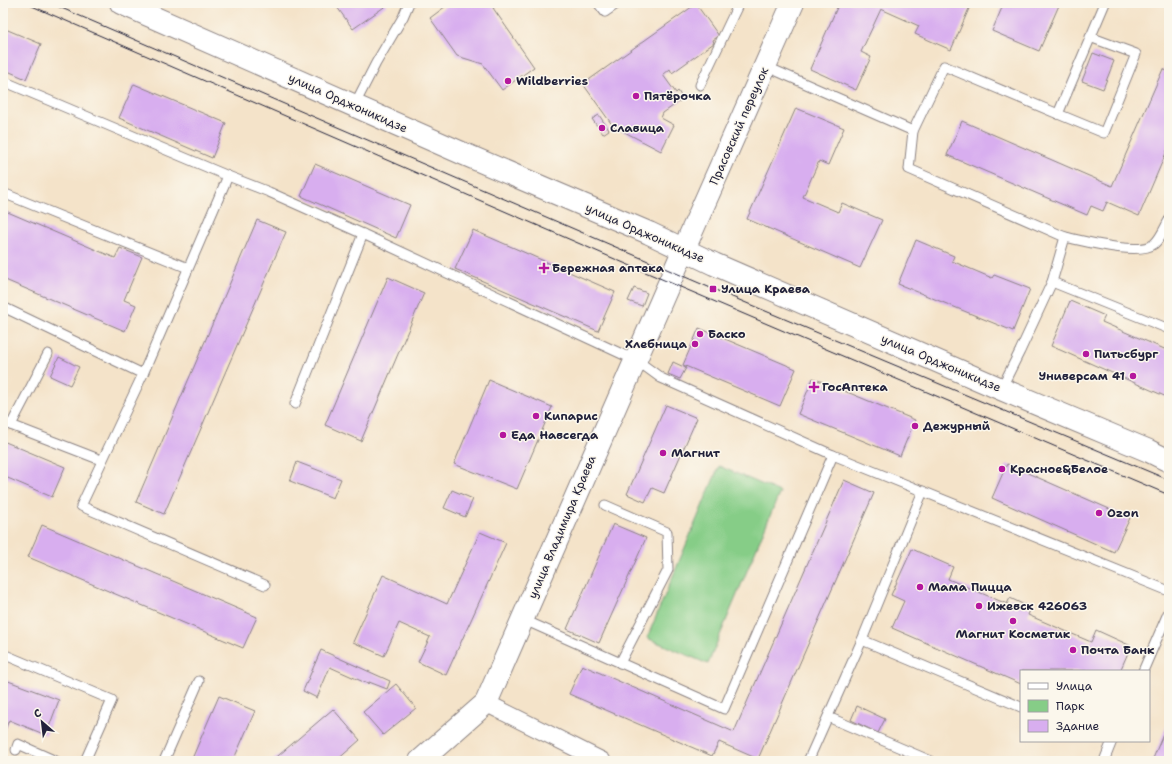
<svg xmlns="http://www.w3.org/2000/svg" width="1172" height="764" viewBox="0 0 1172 764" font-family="'Shantell Sans',sans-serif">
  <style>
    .green { fill: #86cd87; stroke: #547861 }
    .building { fill: #d8aeef }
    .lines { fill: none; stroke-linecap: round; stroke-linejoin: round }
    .service-casing { stroke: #8b8282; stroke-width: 11 }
    .minor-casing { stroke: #8b8282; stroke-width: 19 }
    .tertiary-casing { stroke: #8b8282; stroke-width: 24 }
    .secondary-casing { stroke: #8b8282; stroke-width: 24 }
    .service { stroke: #fff; stroke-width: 9 }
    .minor { stroke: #fff; stroke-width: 17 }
    .tertiary { stroke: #fff; stroke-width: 22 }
    .secondary { stroke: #fff; stroke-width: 22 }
    .tram { stroke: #22223b; stroke-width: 1 }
    .poi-dot { fill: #b5179e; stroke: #fbf7ec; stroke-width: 1.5 }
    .labels { text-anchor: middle; stroke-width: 3; stroke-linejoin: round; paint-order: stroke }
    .poi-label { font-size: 12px; font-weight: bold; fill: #22223b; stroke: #fbf7ec; text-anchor: start }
    .street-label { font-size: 12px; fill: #22223b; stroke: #fbf7ec }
  </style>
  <rect width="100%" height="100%" fill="#fbf7ec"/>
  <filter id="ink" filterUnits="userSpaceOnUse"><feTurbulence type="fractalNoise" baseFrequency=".025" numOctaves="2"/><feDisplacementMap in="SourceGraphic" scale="8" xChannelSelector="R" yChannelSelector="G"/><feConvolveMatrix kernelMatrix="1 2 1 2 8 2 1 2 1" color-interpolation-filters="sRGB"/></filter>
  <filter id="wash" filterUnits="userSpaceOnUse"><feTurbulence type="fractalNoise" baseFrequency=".012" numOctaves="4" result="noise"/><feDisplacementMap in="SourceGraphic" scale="16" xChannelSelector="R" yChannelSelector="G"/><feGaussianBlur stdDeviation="0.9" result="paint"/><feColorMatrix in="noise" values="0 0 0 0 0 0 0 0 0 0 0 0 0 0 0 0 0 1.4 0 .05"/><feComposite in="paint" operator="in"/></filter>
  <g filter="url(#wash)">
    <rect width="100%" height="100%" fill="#f4e3c9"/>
    <!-- green -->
    <polygon class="green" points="719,466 780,492 708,664 647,638"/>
    <g id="blocks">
      <!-- building -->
      <g class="building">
        <polygon points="334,3 385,3 387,5 353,29"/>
        <polygon points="450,3 500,3 493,8 534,67 502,90 483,64 457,56 430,18"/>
        <polygon points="839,3 969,3 971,4 951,50 915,34 919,26 881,9 861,52 871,57 856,90 810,69"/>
        <polygon points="1004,3 1060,3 1039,51 992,31"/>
        <polygon points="696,4 719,36 713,40 714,43 672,73 670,69 663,75 676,93 678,91 683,99 663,113 661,118 674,125 661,151 613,126 583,84"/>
        <polygon points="3,28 41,44 26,79 3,69"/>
        <polygon points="1093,53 1114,61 1103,89 1082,81"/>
        <polygon points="1163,69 1169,72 1169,146 1139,216 1107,202 1103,211 1091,206 1087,215 947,155 962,121 1112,186"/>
        <polygon points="134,84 226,123 212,158 119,118"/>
        <polygon points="796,108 844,128 828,165 819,161 803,197 838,212 842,203 882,220 860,268 747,219"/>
        <polygon points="599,115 609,130 603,134 592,119"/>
        <polygon points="315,164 410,205 396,238 301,196"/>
        <polygon points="3,210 115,258 120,248 142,257 124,300 136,305 125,331 3,279"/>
        <polygon points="257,220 286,232 164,514 136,502"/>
        <polygon points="473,230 615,292 598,331 455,269"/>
        <polygon points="916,240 954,256 952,261 992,278 994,275 1030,289 1013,331 898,284"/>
        <polygon points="388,277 424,293 361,441 325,425"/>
        <polygon points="634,288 647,293 642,306 628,301"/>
        <polygon points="1070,301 1105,316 1102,322 1169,351 1169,398 1051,346"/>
        <polygon points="699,328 796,369 780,406 683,365"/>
        <polygon points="59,357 79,367 70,385 50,376"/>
        <polygon points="673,362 686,368 680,379 668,374"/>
        <polygon points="813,378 915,420 900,456 798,414"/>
        <polygon points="489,380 552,407 517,489 454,464"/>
        <polygon points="666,405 697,418 664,493 652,488 645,502 627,494"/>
        <polygon points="3,441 65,467 52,497 3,476"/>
        <polygon points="297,462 341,479 333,498 290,481"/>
        <polygon points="1007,464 1130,518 1114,552 992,498"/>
        <polygon points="844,480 874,493 758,759 719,742 712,756 569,694 582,665 734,732"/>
        <polygon points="452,490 473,499 465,517 444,508"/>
        <polygon points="613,524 646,538 599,643 567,629"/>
        <polygon points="42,525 257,617 243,648 28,557"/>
        <polygon points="480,532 506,543 446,675 418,662 430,637 399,623 384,656 353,642 383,575 447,604"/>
        <polygon points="912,549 953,567 948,579 1007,604 1010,598 1031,608 1028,615 1091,642 1096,630 1131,646 1120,671 1021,671 1021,684 892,628 904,601 891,595"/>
        <polygon points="321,650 390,681 387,689 369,682 368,684 330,667 317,698 303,691"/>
        <polygon points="3,679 59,700 46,735 9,720 3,735"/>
        <polygon points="396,684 416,708 383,735 363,712"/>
        <polygon points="219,696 255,711 233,761 191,761"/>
        <polygon points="857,706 885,719 878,733 851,720"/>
        <polygon points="333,709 360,740 336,761 272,761"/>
        <polygon points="1169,720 1169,761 1152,761"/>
      </g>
    </g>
  </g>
  <g filter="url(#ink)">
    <use href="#blocks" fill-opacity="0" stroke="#8b8282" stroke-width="1"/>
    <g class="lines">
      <defs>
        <g id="service">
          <polyline points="598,3 605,12 618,3"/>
          <polyline points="765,66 913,131 909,169 1065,237 1052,282 1020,351 1001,389"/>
          <polyline points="3,81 228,176 269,192 363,234 624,355 635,359 661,378 833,455 1169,591"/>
          <polyline points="700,85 739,3"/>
          <polyline points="354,106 376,63 403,17 409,3"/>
          <polyline points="1058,114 1104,133 1136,54 1090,37"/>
          <polyline points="913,131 944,66 1058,114 1105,3"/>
          <polyline points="228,176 143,374 81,506 265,585"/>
          <polyline points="3,193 188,268"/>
          <path d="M 1065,237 C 1084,241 1139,256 1154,244 C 1161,238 1165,227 1169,220"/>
          <polyline points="1052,282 1169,329"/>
          <polyline points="3,307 143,374"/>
          <polyline points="295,404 363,234"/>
          <polyline points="3,422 101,460"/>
          <polyline points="11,425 48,354"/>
          <polyline points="605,505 667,532 668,570 620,663"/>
          <polyline points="522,619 724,709 833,455"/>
          <polyline points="862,640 1021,707"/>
          <polyline points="3,654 112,700 85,761"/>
          <polyline points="1143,671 1169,611"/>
          <polyline points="828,717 931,761"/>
          <polyline points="16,750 18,744 56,761"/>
          <polyline points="164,761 199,681"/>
          <polyline points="808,761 862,640 923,491"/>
          <polyline points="1104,761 1112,741"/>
        </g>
        <polyline id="minor" points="486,703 602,761"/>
        <polyline id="tertiary" points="420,761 486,703 684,249 793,3"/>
        <polyline id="secondary" points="121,3 464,154 649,233 714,264 1001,389 1149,451 1169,461"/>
      </defs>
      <!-- service casing -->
      <use href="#service" class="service-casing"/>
      <!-- minor casing -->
      <use href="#minor" class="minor-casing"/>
      <!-- tertiary casing -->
      <use href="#tertiary" class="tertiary-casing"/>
      <!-- secondary casing -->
      <use href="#secondary" class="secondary-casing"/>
      <!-- service -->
      <use href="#service" class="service"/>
      <!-- minor -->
      <use href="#minor" class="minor"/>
      <!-- tertiary -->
      <use href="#tertiary" class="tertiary"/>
      <!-- secondary -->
      <use href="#secondary" class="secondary"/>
      <!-- tram -->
      <g class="tram">
        <polyline points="25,3 624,263 1169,495"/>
        <polyline points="50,3 713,289 1169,480"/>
      </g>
    </g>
  </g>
  <!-- markers -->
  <g class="poi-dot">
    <circle cx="508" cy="81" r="4"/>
    <circle cx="636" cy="96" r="4"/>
    <circle cx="602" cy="128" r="4"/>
    <path d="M542 262h4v4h4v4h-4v4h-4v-4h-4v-4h4z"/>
    <rect x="709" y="285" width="8" height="8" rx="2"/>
    <circle cx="700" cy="334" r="4"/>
    <circle cx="695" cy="344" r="4"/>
    <circle cx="1086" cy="354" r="4"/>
    <circle cx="1133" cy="376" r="4"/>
    <path d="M812 381h4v4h4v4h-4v4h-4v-4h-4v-4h4z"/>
    <circle cx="536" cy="416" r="4"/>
    <circle cx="915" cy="426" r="4"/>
    <circle cx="503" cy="435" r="4"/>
    <circle cx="663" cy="453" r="4"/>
    <circle cx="1002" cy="469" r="4"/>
    <circle cx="1099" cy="513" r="4"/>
    <circle cx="920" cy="587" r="4"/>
    <circle cx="979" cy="606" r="4"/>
    <circle cx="1013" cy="621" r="4"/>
    <circle cx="1073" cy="650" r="4"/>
  </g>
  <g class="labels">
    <!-- poi labels -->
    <g class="poi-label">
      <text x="516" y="85">Wildberries</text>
      <text x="644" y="100">Пятёрочка</text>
      <text x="610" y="132">Славица</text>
      <text x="552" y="272">Бережная аптека</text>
      <text x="721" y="293">Улица Краева</text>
      <text x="708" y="338">Баско</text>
      <text x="687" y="348" text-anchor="end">Хлебница</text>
      <text x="1094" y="358">Питьсбург</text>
      <text x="1125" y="380" text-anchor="end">Универсам 41</text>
      <text x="822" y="391">ГосАптека</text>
      <text x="544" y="420">Кипарис</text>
      <text x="923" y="430">Дежурный</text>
      <text x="511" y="439">Еда Навсегда</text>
      <text x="671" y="457">Магнит</text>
      <text x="1010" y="473">Красное&amp;Белое</text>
      <text x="1107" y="517">Ozon</text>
      <text x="928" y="591">Мама Пицца</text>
      <text x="987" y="610">Ижевск 426063</text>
      <text x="1013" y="638" text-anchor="middle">Магнит Косметик</text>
      <text x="1081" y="654">Почта Банк</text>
    </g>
    <!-- street labels -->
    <g class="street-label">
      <text transform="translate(348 103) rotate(24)" y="4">улица Орджоникидзе</text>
      <text transform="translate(739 126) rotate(-66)" y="4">Прасовский переулок</text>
      <text transform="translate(645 233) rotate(24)" y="4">улица Орджоникидзе</text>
      <text transform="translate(941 363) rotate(23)" y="4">улица Орджоникидзе</text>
      <text transform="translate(562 527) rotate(-67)" y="4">улица Владимира Краева</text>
    </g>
  </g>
  <!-- margin -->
  <rect width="1172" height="764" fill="none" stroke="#fbf7ec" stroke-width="16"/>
  <!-- legend -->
  <rect x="1020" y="670" width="130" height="72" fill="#fbf7ec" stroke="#a4a2a5"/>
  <rect x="1028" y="683" width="20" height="6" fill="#ffffff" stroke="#a4a2a5"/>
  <text x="1056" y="690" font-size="12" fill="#22223b">Улица</text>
  <rect x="1028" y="700" width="20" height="12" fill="#86cd87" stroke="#a4a2a5"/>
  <text x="1056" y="710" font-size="12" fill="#22223b">Парк</text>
  <rect x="1028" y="720" width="20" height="12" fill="#d8aeef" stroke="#a4a2a5"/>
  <text x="1056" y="730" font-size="12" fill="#22223b">Здание</text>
  <!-- north arrow -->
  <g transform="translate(42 722) rotate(332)" stroke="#fbf7ec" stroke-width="3" paint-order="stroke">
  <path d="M0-3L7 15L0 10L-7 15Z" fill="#22223b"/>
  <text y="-6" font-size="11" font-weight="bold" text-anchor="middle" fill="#22223b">С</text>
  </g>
</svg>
